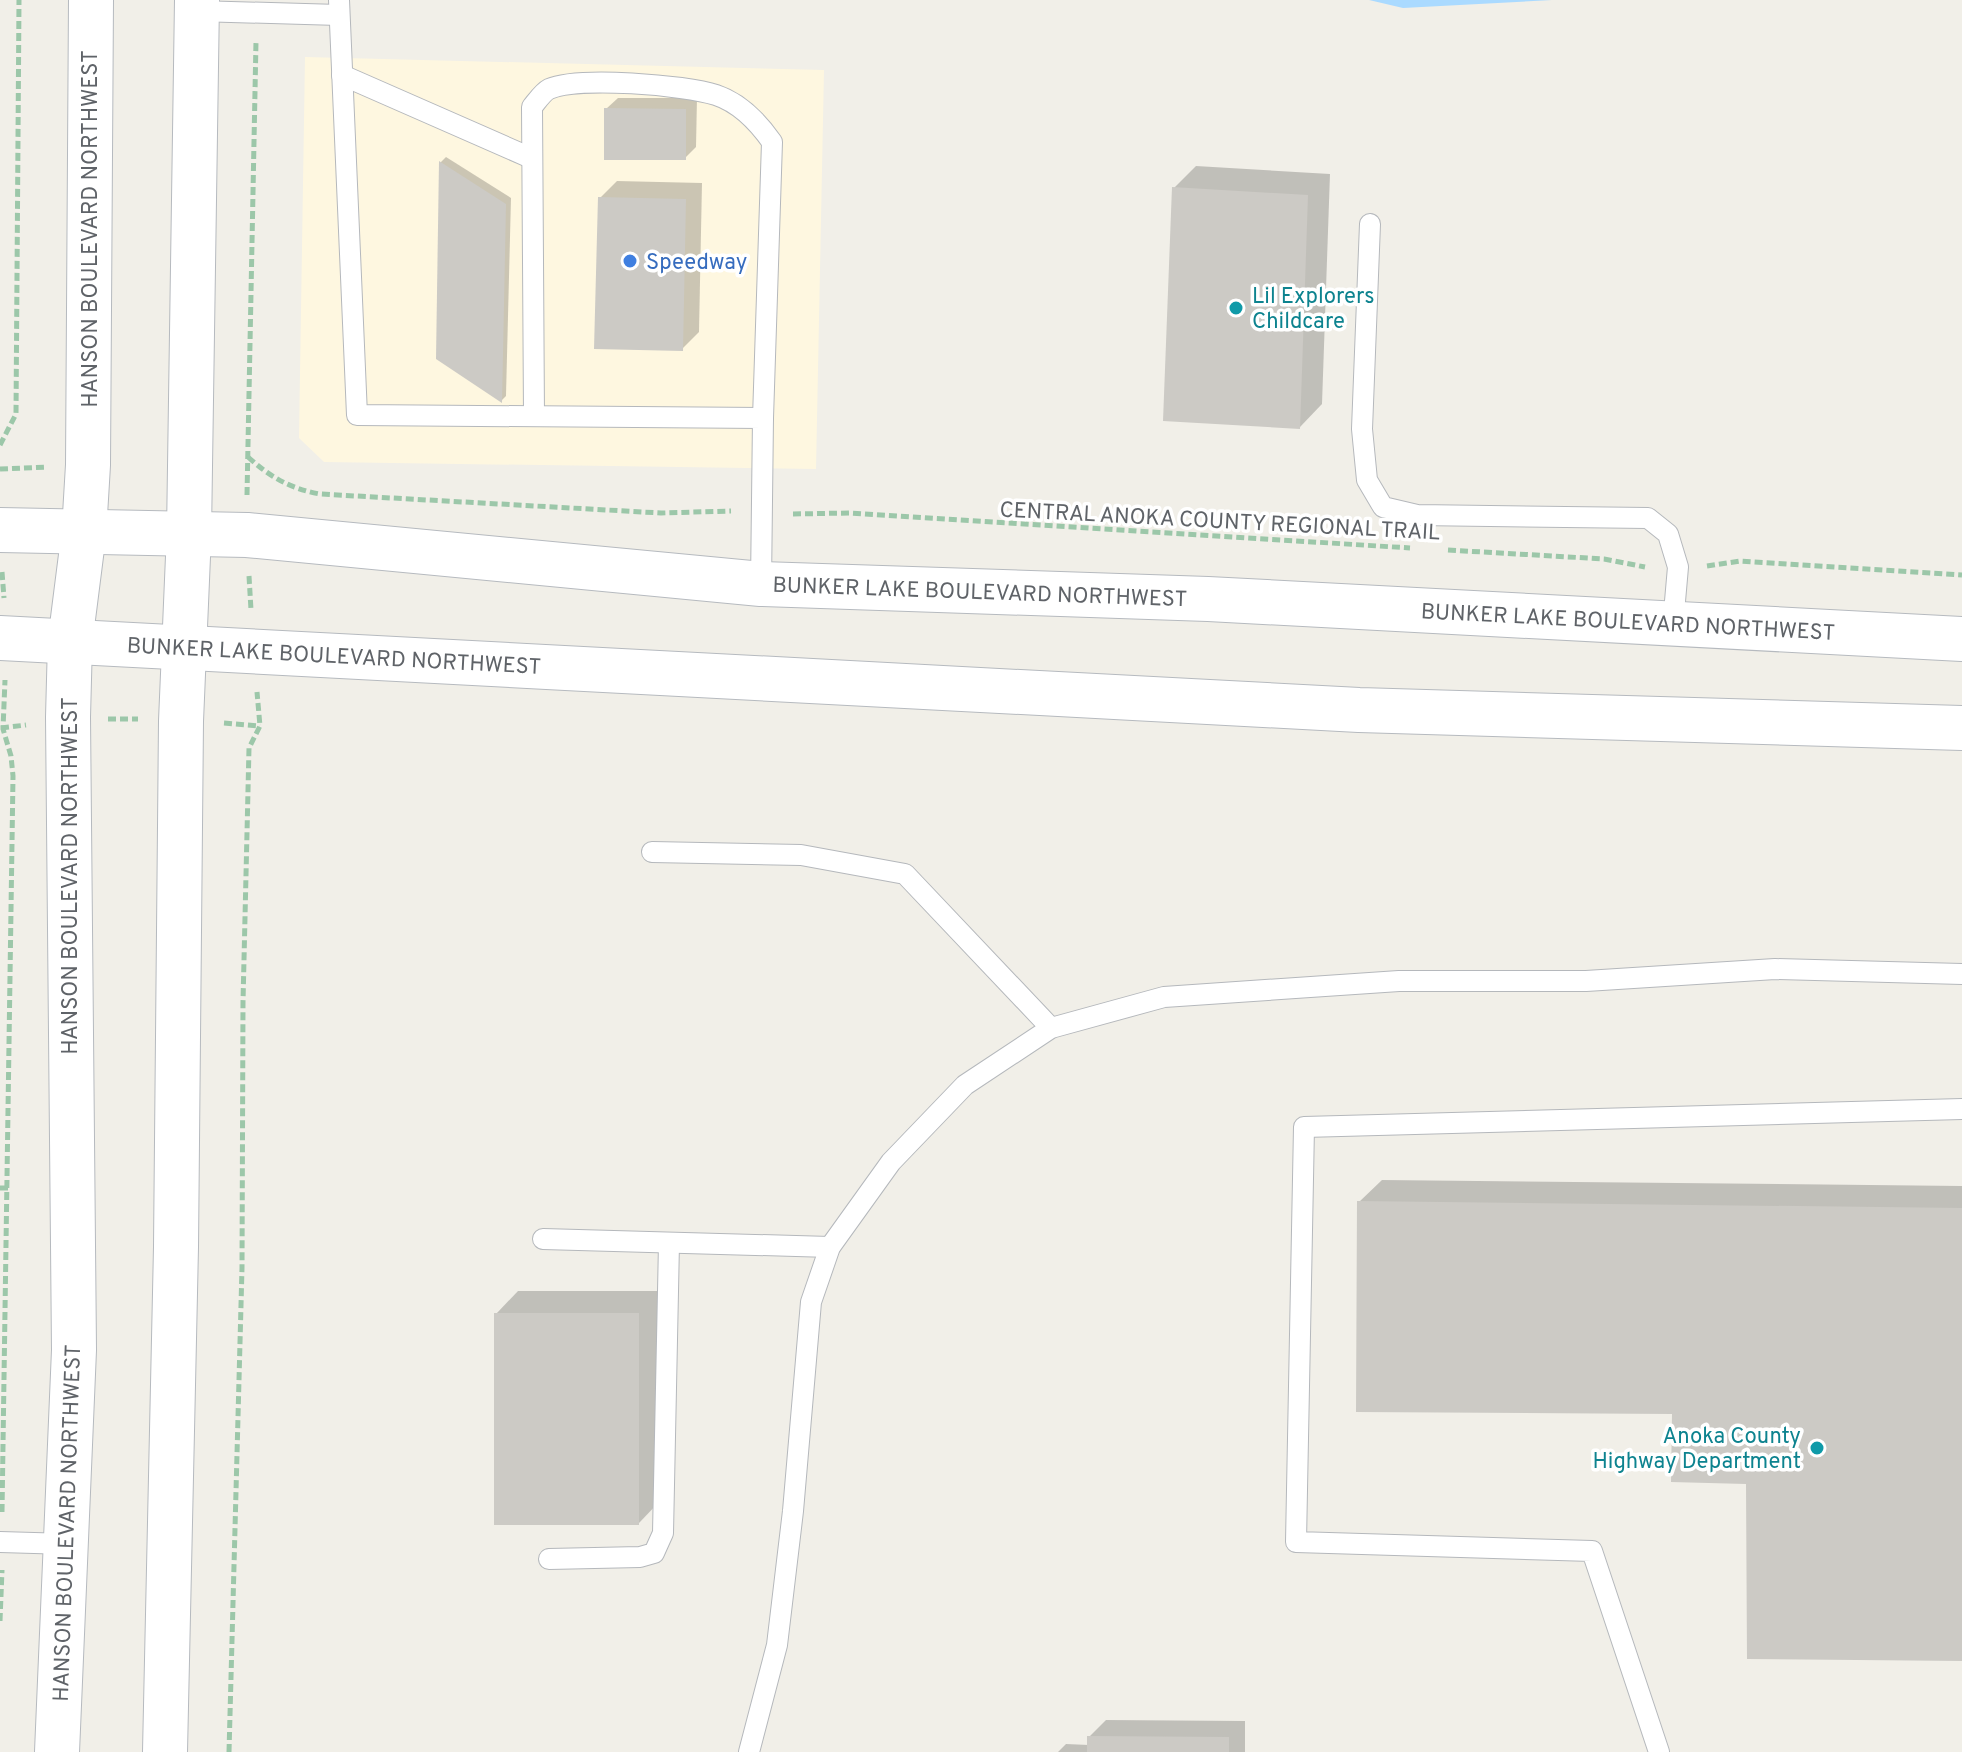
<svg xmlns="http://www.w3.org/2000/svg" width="1962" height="1752" viewBox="0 0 1962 1752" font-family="Overpass,sans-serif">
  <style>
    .commercial { fill: #fef7e0 }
    .water { fill: #aadaff }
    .shadow { fill: #0003 }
    .building { fill: #cccac5 }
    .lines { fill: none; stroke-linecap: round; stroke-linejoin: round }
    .lane-casing { stroke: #b5b8bc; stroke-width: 22 }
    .secondary-casing { stroke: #b6babf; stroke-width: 46 }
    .path { stroke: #9cc7a9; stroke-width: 5; stroke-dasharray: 8 4; stroke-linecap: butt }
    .lane { stroke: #fff; stroke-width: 20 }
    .secondary { stroke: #fff; stroke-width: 44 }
    .shop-dot { fill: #3f7fe0; stroke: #fff; stroke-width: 3 }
    .culture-dot { fill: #0f9aa8; stroke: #fff; stroke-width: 3 }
    .labels { text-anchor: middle; stroke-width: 7; stroke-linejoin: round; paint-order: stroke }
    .street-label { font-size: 22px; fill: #5f6368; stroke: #fff }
    .shop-label { font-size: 22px; fill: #366cbe; stroke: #fff; text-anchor: start }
    .culture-label { font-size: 22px; fill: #0d838f; stroke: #fff; text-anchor: start }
  </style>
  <rect width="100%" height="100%" fill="#f1efe8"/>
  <!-- commercial -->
  <polygon class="commercial" points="305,57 824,70 816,469 324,462 299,438"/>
  <!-- water -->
  <polygon class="water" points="1369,0 1552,0 1403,8"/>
  <!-- shadow -->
  <g class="shadow">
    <polygon points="618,98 697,98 696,147 685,158 606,109"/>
    <polygon points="446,157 511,198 506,396 502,400 438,358 441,162"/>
    <polygon points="1196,166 1330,174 1322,404 1300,427 1174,188"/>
    <polygon points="617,181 702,183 699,332 682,349 600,198"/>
    <polygon points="1382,1180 1962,1186 1962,1659 1748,1482 1674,1412 1359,1202"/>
    <polygon points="518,1291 661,1291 661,1500 639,1523 496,1314"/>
    <polygon points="1106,1720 1245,1721 1245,1752 1058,1752 1066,1744 1089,1745 1089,1737"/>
  </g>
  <!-- building -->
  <g class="building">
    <polygon points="604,108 686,109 686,160 604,160"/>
    <polygon points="439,161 506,204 502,403 436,359"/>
    <polygon points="1172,187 1308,195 1300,429 1163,421"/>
    <polygon points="598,197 686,199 683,351 594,349"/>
    <polygon points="1357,1201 1962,1208 1962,1661 1747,1659 1746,1484 1671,1482 1672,1414 1356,1412"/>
    <rect x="494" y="1313" width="145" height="212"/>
    <polygon points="1087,1736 1229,1737 1229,1752 1087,1752"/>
  </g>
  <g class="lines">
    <defs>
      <g id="lane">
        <polyline points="339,0 357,415 763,418 761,584"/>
        <polyline points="197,11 339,15"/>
        <polyline points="342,75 531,158"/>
        <polyline points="1370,224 1362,429 1367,480 1383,507 1417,515 1648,518 1668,534 1678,567 1673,624"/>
        <path d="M 534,415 L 532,107 C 537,101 543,92 549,89 C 578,76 685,85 716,95 C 740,103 758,122 772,142 L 763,418"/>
        <polyline points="652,852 801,855 905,874 1051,1028"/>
        <polyline points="543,1239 830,1247"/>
        <polyline points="0,1542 68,1544"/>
        <polyline points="549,1559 640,1557 654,1553 663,1533 669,1243"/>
        <polyline points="749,1752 777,1645 793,1511 811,1302 830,1247 891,1162 965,1085 1051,1028 1164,997 1399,981 1586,981 1775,969 1962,974"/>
        <polyline points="1659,1752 1592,1551 1296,1542 1304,1127 1962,1109"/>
      </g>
      <g id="secondary">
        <polyline points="0,530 247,535 761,584 1208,599 1962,639"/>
        <polyline points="0,638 1359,710 1962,728"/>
        <polyline points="57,1752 74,1350 68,717 70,642 84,532 88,465 91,0"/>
        <polyline points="165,1752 176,1247 181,721 189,533 197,0"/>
      </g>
    </defs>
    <!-- lane casing -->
    <use href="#lane" class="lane-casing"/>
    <!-- secondary casing -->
    <use href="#secondary" class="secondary-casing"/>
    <!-- path -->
    <g class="path">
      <polyline points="0,445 16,414 19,0"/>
      <path d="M 248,457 C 270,477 291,489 320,494 L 661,513 L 731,511"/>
      <polyline points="0,469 47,467"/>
      <polyline points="247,495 256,41"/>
      <polyline points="793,514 850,513 1410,548"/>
      <polyline points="1448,550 1604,559 1645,567"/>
      <polyline points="1707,566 1740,561 1962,575"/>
      <polyline points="2,572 4,598"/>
      <polyline points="249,576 251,610"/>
      <polyline points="108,719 138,719"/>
      <polyline points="224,723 260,726"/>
      <polyline points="1,728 26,725"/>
      <polyline points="0,1188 8,1188"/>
      <polyline points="2,1512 13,776 11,756 3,729 5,680"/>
      <polyline points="0,1621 2,1570"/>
      <polyline points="229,1752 242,1268 243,1002 249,748 260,726 257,692"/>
    </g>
    <!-- lane -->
    <use href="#lane" class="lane"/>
    <!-- secondary -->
    <use href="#secondary" class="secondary"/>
  </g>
  <!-- markers -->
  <circle class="shop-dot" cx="630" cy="261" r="8"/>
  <g class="culture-dot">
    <circle cx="1236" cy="308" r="8"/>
    <circle cx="1817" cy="1448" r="8"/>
  </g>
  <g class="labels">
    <!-- street labels -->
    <g class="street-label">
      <text transform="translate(89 229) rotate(-90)" y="8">HANSON BOULEVARD NORTHWEST</text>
      <text transform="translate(1220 520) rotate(3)" y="8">CENTRAL ANOKA COUNTY REGIONAL TRAIL</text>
      <text transform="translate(980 591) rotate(2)" y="8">BUNKER LAKE BOULEVARD NORTHWEST</text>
      <text transform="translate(1628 621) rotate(3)" y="8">BUNKER LAKE BOULEVARD NORTHWEST</text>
      <text transform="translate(334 655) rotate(3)" y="8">BUNKER LAKE BOULEVARD NORTHWEST</text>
      <text transform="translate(69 876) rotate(-90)" y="8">HANSON BOULEVARD NORTHWEST</text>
      <text transform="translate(66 1523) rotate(-88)" y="8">HANSON BOULEVARD NORTHWEST</text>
    </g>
    <!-- shop labels -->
    <g class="shop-label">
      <text x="646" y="269">Speedway</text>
    </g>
    <!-- culture labels -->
    <g class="culture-label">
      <text x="1252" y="303">Lil Explorers<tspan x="1252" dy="25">Childcare</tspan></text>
      <text x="1801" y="1443" text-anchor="end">Anoka County<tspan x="1801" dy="25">Highway Department</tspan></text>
    </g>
  </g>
</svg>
